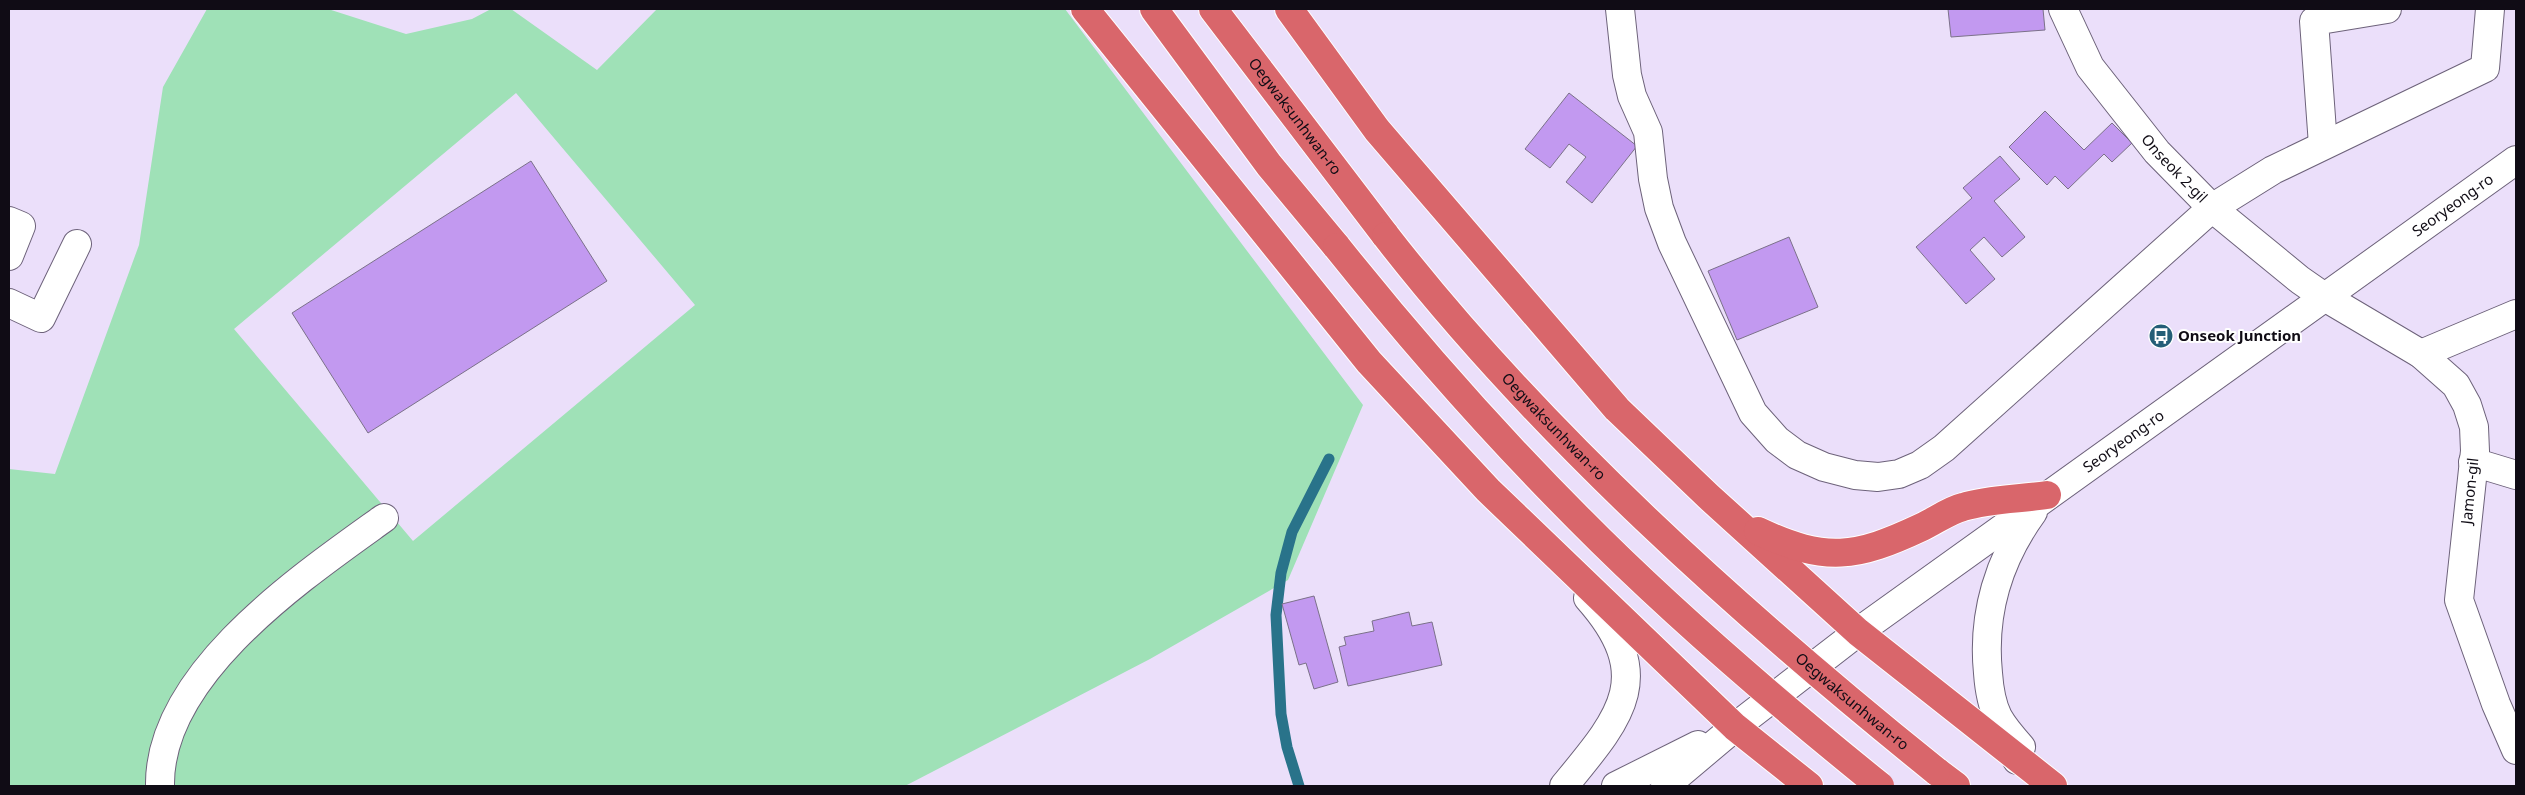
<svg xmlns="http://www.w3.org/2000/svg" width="2525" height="795" viewBox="0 0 2525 795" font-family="'Noto Sans',sans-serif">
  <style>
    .green { fill: #9fe1b7; fill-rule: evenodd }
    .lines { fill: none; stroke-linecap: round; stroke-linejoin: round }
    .stream { stroke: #29738a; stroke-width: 11 }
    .building { fill: #c299f0; stroke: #7b7189 }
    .minor-casing { stroke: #6d627a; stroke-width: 30 }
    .highway-casing { stroke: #fff; stroke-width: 30 }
    .minor { stroke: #fff; stroke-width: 28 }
    .highway { stroke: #d9666b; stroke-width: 28 }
    .highway-bridge-casing { stroke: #fff; stroke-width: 30; stroke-linecap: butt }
    .highway-bridge { stroke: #d9666b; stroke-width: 28 }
    .labels { text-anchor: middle; stroke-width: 4; stroke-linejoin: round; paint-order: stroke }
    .street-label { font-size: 15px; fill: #100c15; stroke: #fff }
    .poi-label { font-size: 15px; font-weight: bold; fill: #100c15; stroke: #fff; text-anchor: start }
  </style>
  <rect width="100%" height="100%" fill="#ebdffa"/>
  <!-- green -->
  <path class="green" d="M 207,9 L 328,9 L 406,34 L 472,19 L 491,9 L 511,9 L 597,70 L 657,9 L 1065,9 L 1363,405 L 1288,580 L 1150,659 L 905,786 L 9,786 L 9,469 L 55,474 L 139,245 L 163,87 ZM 516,93 L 695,305 L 413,541 L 234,329 Z"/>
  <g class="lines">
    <!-- stream -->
    <polyline class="stream" points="1299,786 1287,747 1281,714 1276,615 1281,573 1292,532 1329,459"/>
  </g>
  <!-- building -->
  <g class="building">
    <polygon points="1948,9 2043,9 2045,30 1951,37"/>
    <polygon points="1569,93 1637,146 1592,203 1566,182 1586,157 1569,144 1550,168 1525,149"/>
    <polygon points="2045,111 2084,150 2112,123 2132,143 2112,162 2104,154 2068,189 2055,176 2047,185 2009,147"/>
    <polygon points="2000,156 2020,179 1994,201 2025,237 2002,257 1984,237 1970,250 1995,279 1966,304 1916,247 1972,198 1963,188"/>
    <polygon points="531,161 607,281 368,433 292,313"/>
    <polygon points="1789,237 1818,307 1737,340 1708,271"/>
    <polygon points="1314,596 1338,682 1314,689 1306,663 1299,665 1282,604"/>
    <polygon points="1409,612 1412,626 1432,622 1442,665 1348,686 1339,647 1346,645 1344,637 1374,631 1372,621"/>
  </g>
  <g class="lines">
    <defs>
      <g id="minor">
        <polyline points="1620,9 1627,75 1632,96 1648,132 1653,179 1659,208 1672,243 1753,413 1777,440 1797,455 1824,467 1855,475 1878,477 1899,474 1920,465 1944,448 2212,208 2273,170 2485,68 2490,9"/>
        <path id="s1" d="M 2063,9 L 2090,67 L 2157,152 L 2212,208 L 2300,280 L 2323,296 L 2421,354 L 2456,385 L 2467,405 L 2474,427 L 2475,451 L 2459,600 L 2496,704 L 2516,750"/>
        <polyline points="2323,145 2314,21 2387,9"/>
        <polyline points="9,221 21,226 9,256"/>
        <polyline points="9,303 41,318 77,244"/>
        <polyline points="2421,354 2516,314"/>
        <polyline points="2473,462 2516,475"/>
        <path d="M 2017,760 L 2021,747 C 2012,737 2004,728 1998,717 C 1991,703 1989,687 1988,673 C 1982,614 1999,559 2033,512"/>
        <path d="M 160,786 C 158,674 302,577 384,518"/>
        <path d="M 1564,786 C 1620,718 1658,677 1588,598"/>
        <polyline points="1616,786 1698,745"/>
        <path id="s2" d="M 1665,786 L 1735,727 L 1858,632 L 2516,160"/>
      </g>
      <g id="highway">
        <polyline points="1085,9 1369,362 1488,490 1735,727 1809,786"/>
        <polyline points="1154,9 1269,165 1337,247"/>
        <path id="s3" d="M 1213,9 L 1386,236"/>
        <polyline points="1289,9 1377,130 1617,409 1708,496 1858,632 2053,786"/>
        <path d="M 1758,531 C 1826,563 1856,558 1922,527 C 1935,521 1950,510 1963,507 C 1988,499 2021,499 2047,495"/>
        <polyline points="1936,771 1956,786"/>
      </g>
    </defs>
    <!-- minor casing -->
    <use href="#minor" class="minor-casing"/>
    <!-- highway casing -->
    <use href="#highway" class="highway-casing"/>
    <!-- minor -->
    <use href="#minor" class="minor"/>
    <!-- highway -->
    <use href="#highway" class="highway"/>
    <defs>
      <g id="highway-bridge">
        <path id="s4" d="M 1386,236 C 1540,434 1741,614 1936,771"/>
        <path d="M 1337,247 C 1413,342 1494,434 1580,520 C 1674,615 1776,702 1880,786"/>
      </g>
    </defs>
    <!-- highway-bridge casing -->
    <use href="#highway-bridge" class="highway-bridge-casing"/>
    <!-- highway-bridge -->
    <use href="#highway-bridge" class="highway-bridge"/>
  </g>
  <!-- icons -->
  <defs>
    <symbol id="bus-disc" viewBox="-11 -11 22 22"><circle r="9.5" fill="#245e77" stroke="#fff"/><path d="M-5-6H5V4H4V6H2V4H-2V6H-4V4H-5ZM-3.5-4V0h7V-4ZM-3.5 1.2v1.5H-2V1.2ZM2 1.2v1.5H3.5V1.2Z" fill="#fff"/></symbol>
  </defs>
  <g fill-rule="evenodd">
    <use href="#bus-disc" x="2147" y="322" width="28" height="28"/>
  </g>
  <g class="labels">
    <!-- street labels -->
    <g class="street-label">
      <text dy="5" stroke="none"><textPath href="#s3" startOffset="135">Oegwaksunhwan-ro</textPath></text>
      <text dy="5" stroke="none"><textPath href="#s1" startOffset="196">Onseok 2-gil</textPath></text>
      <text dy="5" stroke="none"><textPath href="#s2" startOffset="979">Seoryeong-ro</textPath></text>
      <text dy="5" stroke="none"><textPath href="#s4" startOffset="254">Oegwaksunhwan-ro</textPath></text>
      <text dy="5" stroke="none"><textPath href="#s2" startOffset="574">Seoryeong-ro</textPath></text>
      <text transform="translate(2470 491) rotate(-84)" y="5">Jamon-gil</text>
      <text dy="5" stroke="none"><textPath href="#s4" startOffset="660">Oegwaksunhwan-ro</textPath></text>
    </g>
    <!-- poi labels -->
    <g class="poi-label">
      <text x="2178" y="341">Onseok Junction</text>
    </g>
  </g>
  <!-- border -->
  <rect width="2525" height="795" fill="none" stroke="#100c15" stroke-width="20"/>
</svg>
